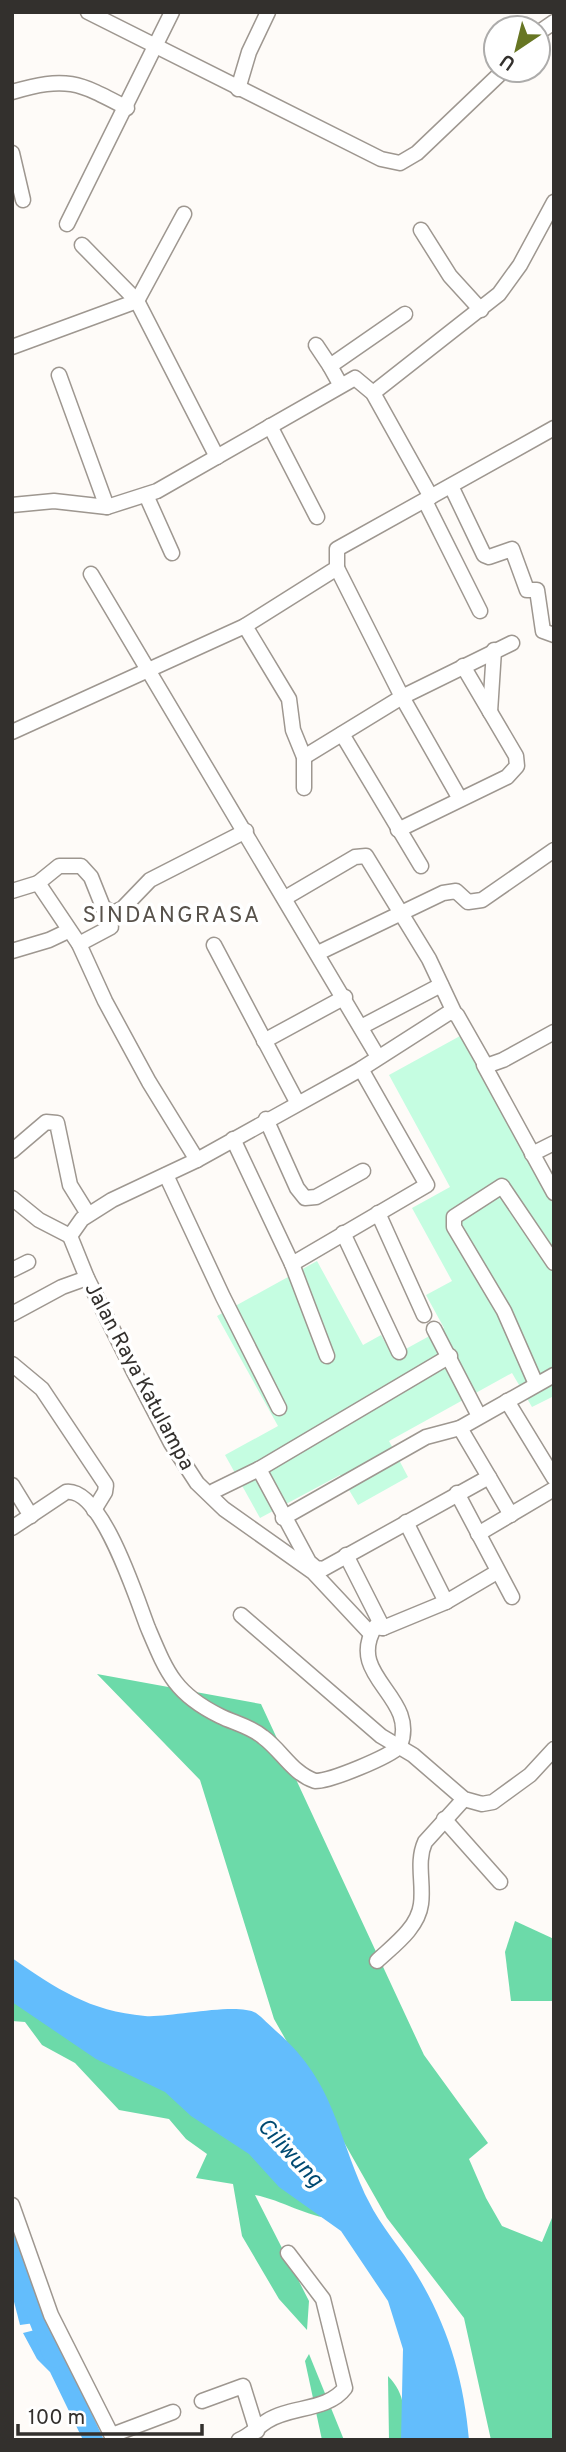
<svg xmlns="http://www.w3.org/2000/svg" width="566" height="2452" viewBox="0 0 566 2452" font-family="Overpass,sans-serif">
  <style>
    .green { fill: #c5fde1 }
    .forest { fill: #6cdaa9 }
    .water { fill: #63bdfc }
    .lines { fill: none; stroke-linecap: round; stroke-linejoin: round }
    .river { stroke: #63bdfc; stroke-width: 23 }
    .minor-casing { stroke: #9e9790; stroke-width: 17 }
    .minor { stroke: #fff; stroke-width: 14 }
    .labels { text-anchor: middle; stroke-width: 7; stroke-linejoin: round; paint-order: stroke }
    .street-label { font-size: 21px; fill: #33302d; stroke: #fff }
    .neighbourhood-label { font-size: 23px; letter-spacing: 2px; fill: #58524b; stroke: #fff }
    .water-label { font-size: 23px; font-style: italic; fill: #004a72; stroke: #fff }
  </style>
  <rect width="100%" height="100%" fill="#fefbf8"/>
  <!-- green -->
  <polygon class="green" points="460,1036 554,1206 554,1396 532,1407 512,1373 389,1441 408,1477 358,1505 340,1475 260,1518 225,1455 278,1426 217,1316 317,1261 363,1345 381,1335 393,1356 444,1328 426,1295 452,1281 412,1208 450,1187 389,1075"/>
  <!-- forest -->
  <g class="forest">
    <polygon points="97,1674 261,1704 424,2055 488,2143 469,2159 486,2198 502,2226 542,2242 554,2213 554,2440 491,2440 464,2318 387,2218 274,2019 200,1780"/>
    <polygon points="515,1921 554,1939 554,2001 511,2001 505,1952"/>
    <path d="M 12,1994 L 174,2085 L 334,2219 C 307,2217 282,2200 255,2195 L 309,2301 L 307,2330 L 279,2299 L 242,2236 L 233,2184 L 196,2178 L 207,2154 L 186,2139 L 169,2119 L 119,2110 L 75,2063 L 42,2045 L 25,2022 L 12,2021 Z"/>
    <polygon points="309,2354 344,2440 322,2440 305,2361"/>
    <path d="M 388,2376 C 406,2394 405,2415 406,2440 L 389,2440 Z"/>
  </g>
  <!-- water -->
  <g class="water">
    <path d="M 12,1958 C 57,1989 89,2011 145,2016 C 170,2018 236,2002 256,2013 C 263,2018 269,2025 276,2031 C 336,2083 336,2134 368,2200 C 381,2227 402,2249 417,2275 C 448,2326 464,2380 469,2440 L 401,2440 L 403,2349 L 388,2301 L 341,2231 L 279,2187 L 249,2154 L 191,2116 L 165,2092 L 96,2059 L 12,2002 Z"/>
    <polygon points="12,2218 49,2321 20,2325 12,2294"/>
    <polygon points="51,2326 104,2440 83,2440 50,2372 37,2359 23,2333"/>
  </g>
  <g class="lines">
    <!-- river -->
    <polyline class="river" points="12,2248 55,2356"/>
    <defs>
      <g id="minor">
        <polyline points="88,12 381,159 400,163 417,153 504,70"/>
        <polyline points="538,33 554,22"/>
        <polyline points="238,89 249,52 268,12"/>
        <path d="M 12,92 C 67,76 78,82 127,108"/>
        <polyline points="12,153 23,200"/>
        <polyline points="67,224 172,12"/>
        <polyline points="421,230 450,276 481,310"/>
        <polyline points="82,245 137,301 217,457"/>
        <polyline points="316,345 330,366"/>
        <polyline points="12,347 137,301 184,214"/>
        <polyline points="59,375 107,507"/>
        <polyline points="340,384 330,366 405,314"/>
        <polyline points="373,393 499,294 520,265 554,202"/>
        <polyline points="270,426 317,517"/>
        <polyline points="451,486 484,555 489,557 512,549 527,590 537,590 543,631 554,635"/>
        <polyline points="146,495 172,553"/>
        <polyline points="425,501 480,611"/>
        <polyline points="12,505 54,501 107,507 157,491 355,378 373,393 431,497"/>
        <polyline points="337,568 402,697 460,799"/>
        <polyline points="91,574 378,1057"/>
        <polyline points="245,626 289,699 293,730 304,757 304,788"/>
        <polyline points="490,712 494,650"/>
        <polyline points="12,732 245,626 337,568 337,549 554,428"/>
        <polyline points="342,734 421,866"/>
        <polyline points="304,757 402,697 512,643"/>
        <polyline points="398,830 507,777 517,766 516,756 463,666"/>
        <polyline points="38,883 59,866 81,866 91,877 103,907 113,913 123,908 150,880 246,831"/>
        <polyline points="12,891 38,883 79,944 105,1001 149,1082 197,1160"/>
        <polyline points="285,898 355,857 366,856 429,959 454,1012"/>
        <polyline points="79,944 111,927"/>
        <polyline points="214,945 297,1102"/>
        <polyline points="12,951 49,940 68,931"/>
        <polyline points="318,953 443,893 456,891 468,902 482,900 554,850"/>
        <polyline points="361,1027 441,985"/>
        <polyline points="264,1041 345,997"/>
        <polyline points="484,1065 554,1193"/>
        <polyline points="266,1119 297,1188 305,1198 316,1197 363,1171"/>
        <polyline points="233,1139 292,1264 427,1185 361,1069"/>
        <polyline points="12,1151 46,1122 57,1123 70,1185 88,1214"/>
        <polyline points="532,1154 554,1143"/>
        <polyline points="166,1175 223,1297 279,1408"/>
        <polyline points="12,1198 39,1220 70,1236"/>
        <polyline points="378,1213 424,1315"/>
        <polyline points="343,1233 399,1352"/>
        <polyline points="292,1264 327,1356"/>
        <polyline points="12,1270 28,1262"/>
        <polyline points="12,1314 62,1287 87,1278"/>
        <polyline points="434,1329 479,1416"/>
        <polyline points="12,1364 42,1389 106,1485 105,1492 94,1510"/>
        <polyline points="536,1384 504,1311 454,1227 454,1217 502,1186 554,1263"/>
        <polyline points="507,1401 554,1478"/>
        <polyline points="259,1469 309,1562 316,1568 323,1569 489,1477 460,1428"/>
        <polyline points="489,1477 511,1515"/>
        <polyline points="12,1485 31,1516"/>
        <polyline points="214,1491 259,1469 450,1356"/>
        <polyline points="457,1493 512,1597"/>
        <polyline points="283,1518 426,1437 460,1428 554,1375"/>
        <polyline points="406,1522 446,1602"/>
        <path d="M 12,1528 L 66,1492 C 102,1487 137,1600 148,1628 C 167,1673 175,1694 220,1716 C 234,1723 250,1726 263,1737 C 282,1751 292,1773 315,1781 C 331,1781 389,1757 400,1746 C 419,1696 345,1677 375,1627 L 383,1628 L 446,1602 L 497,1572"/>
        <polyline points="478,1534 554,1489"/>
        <polyline points="346,1555 383,1628"/>
        <polyline points="241,1615 381,1736 413,1755 464,1799 482,1804 493,1802 530,1775 554,1749"/>
        <polyline points="371,1634 313,1572 224,1509 197,1483 171,1443 134,1372 87,1278 70,1236 82,1219 112,1200 197,1160 361,1069 450,1012 457,1015 486,1066 503,1060 554,1032"/>
        <polyline points="444,1819 500,1882"/>
        <path d="M 377,1961 C 394,1945 418,1928 421,1904 C 424,1883 416,1862 425,1842 L 464,1799"/>
        <polyline points="12,2205 51,2315 114,2440"/>
        <polyline points="202,2401 243,2386 257,2431"/>
        <polyline points="112,2435 173,2412"/>
        <path d="M 239,2440 C 251,2435 256,2428 267,2421 C 290,2406 328,2411 345,2388 L 323,2299 L 288,2253"/>
      </g>
    </defs>
    <!-- minor casing -->
    <use href="#minor" class="minor-casing"/>
    <!-- minor -->
    <use href="#minor" class="minor"/>
  </g>
  <g class="labels">
    <!-- street labels -->
    <g class="street-label">
      <text transform="translate(140 1376) rotate(62)" y="7">Jalan Raya Katulampa</text>
    </g>
    <!-- neighbourhood labels -->
    <g class="neighbourhood-label">
      <text x="172" y="922">SINDANGRASA</text>
    </g>
    <!-- water labels -->
    <g class="water-label">
      <text transform="translate(291 2152) rotate(47)" y="8">Ciliwung</text>
    </g>
  </g>
  <!-- border -->
  <rect width="566" height="2452" fill="none" stroke="#33302d" stroke-width="28"/>
  <!-- north arrow -->
  <g transform="translate(517 49) rotate(215)"><circle r="33" fill="#ffffff" stroke="#adacab" stroke-width="2"/>
  <path d="M0-5L12 26L0 18L-12 26Z" fill="#677623"/>
  <text y="-10" font-size="19" font-weight="bold" text-anchor="middle" fill="#33302d">U</text>
  </g>
  <!-- scale -->
  <path d="M18 2424v10h184v-10" fill="none" stroke="#33302d" stroke-width="3.5"/>
  <text x="28" y="2424" font-size="21" fill="#33302d" stroke="#ffffff" stroke-width="5" paint-order="stroke">100 m</text>
</svg>
